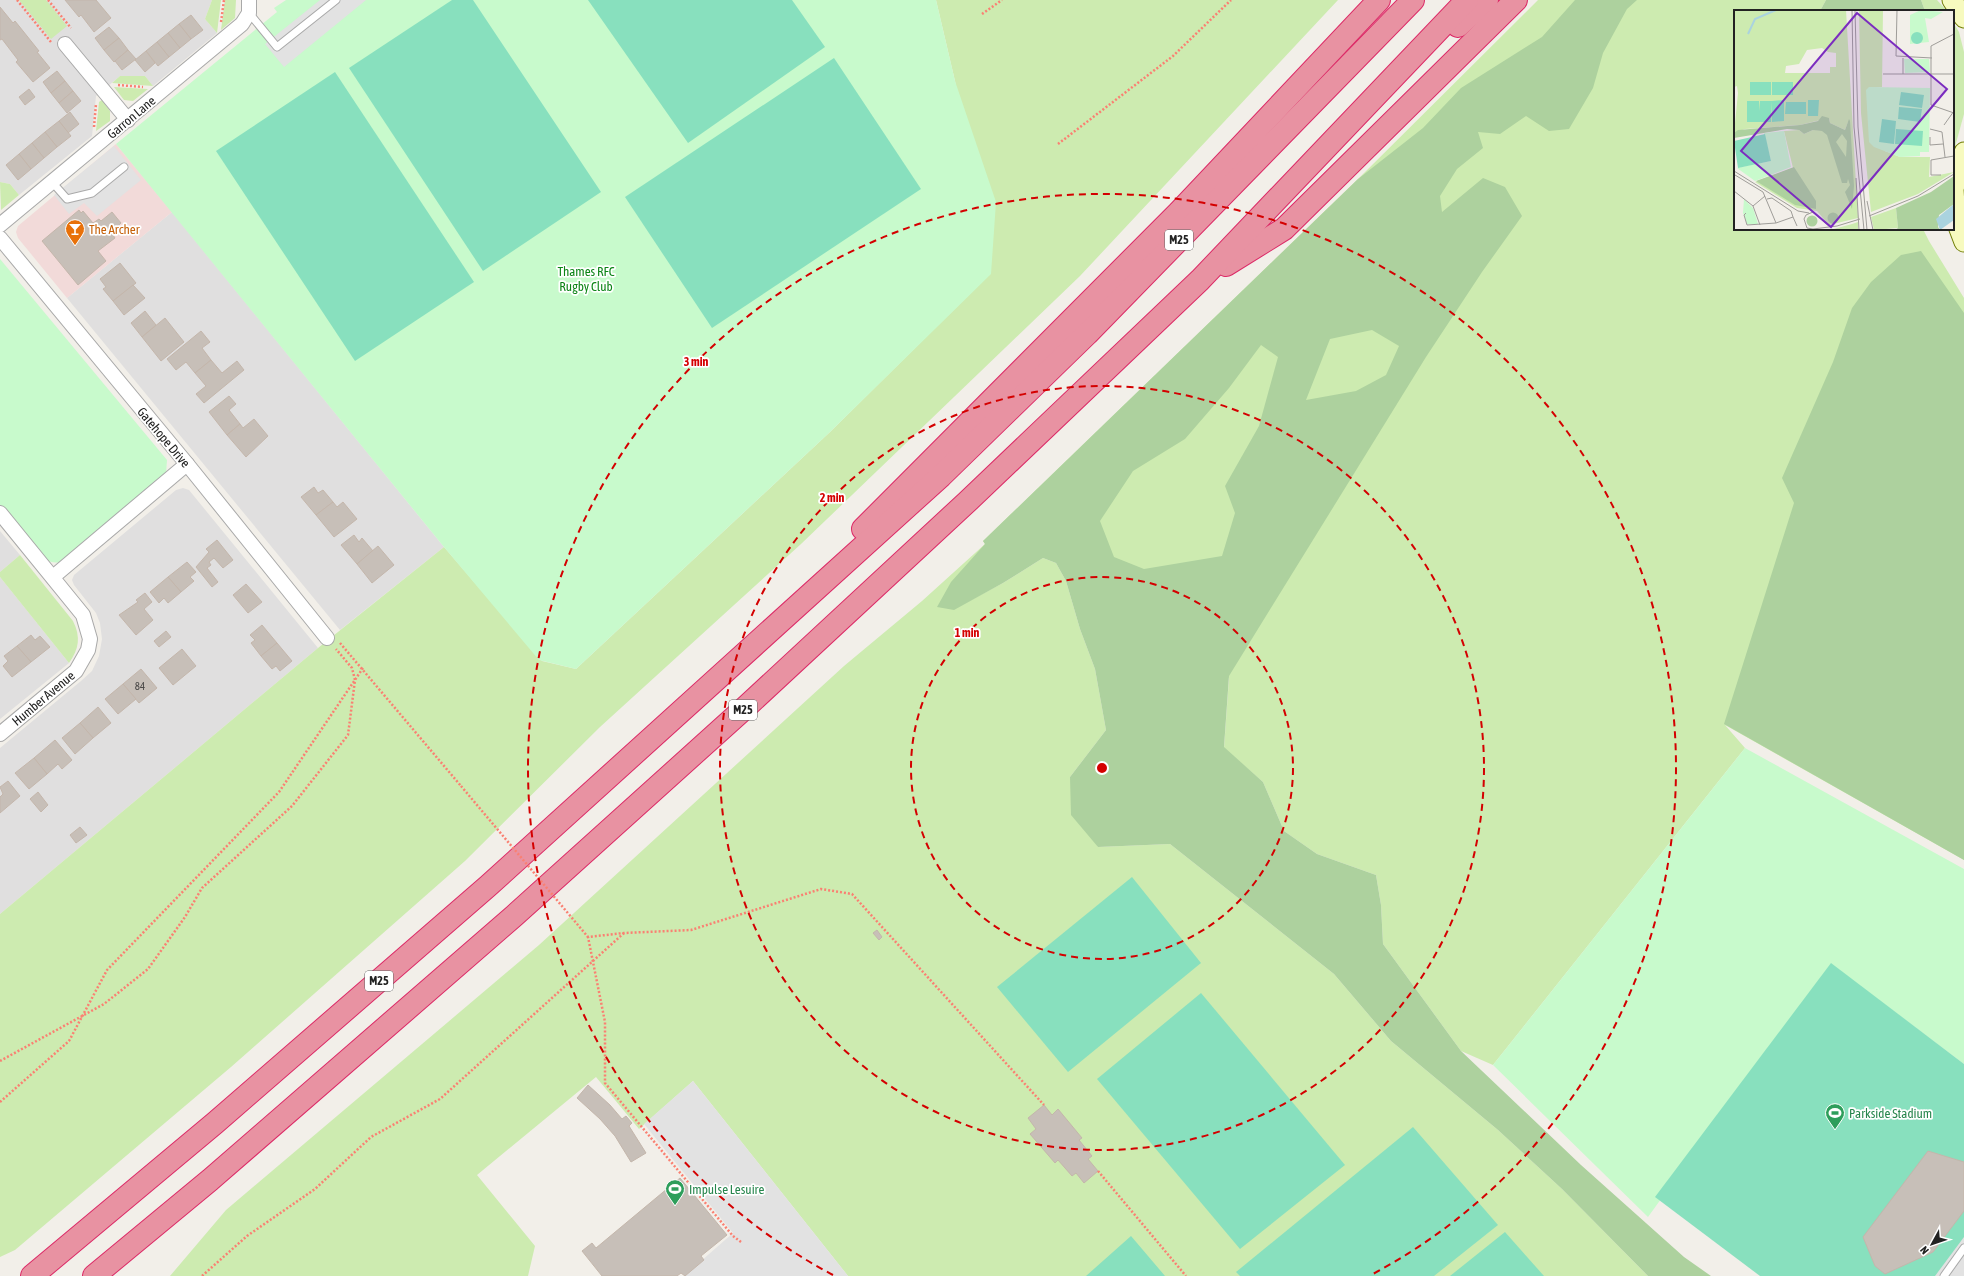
<svg xmlns="http://www.w3.org/2000/svg" width="1964" height="1276" viewBox="0 0 1964 1276" font-family="'Asap Condensed',sans-serif">
  <style>
    .residential { fill: #e0dfdf }
    .commercial { fill: #f2dad9 }
    .grass { fill: #cdebb0 }
    .forest { fill: #add19e; fill-rule: evenodd }
    .park { fill: #c8facc }
    .pitch { fill: #88e0be }
    .parking { fill: #e2e2e2 }
    .building { fill: #c7bfb8; stroke: #c4b6ab }
    .lines { fill: none; stroke-linecap: round; stroke-linejoin: round }
    .lane-casing { stroke: #a9a9a9; stroke-width: 9 }
    .street-casing { stroke: #a9a9a9; stroke-width: 16 }
    .secondary-casing { stroke: #707d05; stroke-width: 21 }
    .highway-casing { stroke: #dc2a67; stroke-width: 24 }
    .path { stroke: #fa8072; stroke-width: 2.5; stroke-dasharray: 2 2; stroke-linecap: butt }
    .lane { stroke: #fff; stroke-width: 7 }
    .street { stroke: #fff; stroke-width: 14 }
    .secondary { stroke: #f7fabf; stroke-width: 19 }
    .highway { stroke: #e892a2; stroke-width: 22 }
    .path-bridge { stroke: #fa8072; stroke-width: 2.5; stroke-dasharray: 2 2; stroke-linecap: butt }
    .ring { fill: none; stroke: #d40000; stroke-width: 2; stroke-dasharray: 7 5 }
    .labels { text-anchor: middle; stroke-width: 3.5; stroke-linejoin: round; paint-order: stroke }
    .number-label { font-size: 11px; fill: #4b4948 }
    .shield { fill: #fff; stroke: #646464; stroke-width: 1 }
    .shield-label { font-size: 12px; font-weight: bold; fill: #222 }
    .street-label { font-size: 13px; fill: #222; stroke: #fff }
    .food-label { font-size: 13px; fill: #c56008; stroke: #fff; text-anchor: start }
    .park-label { font-size: 13px; fill: #0c8416; stroke: #fff }
    .leisure-label { font-size: 13px; fill: #27864d; stroke: #fff; text-anchor: start }
    .inset-river { fill: none; stroke: #aad3df; stroke-width: 2 }
    .inset-road { fill: none; stroke: #9f9d99; stroke-width: 1 }
    .view { fill: #7b2cbf; fill-opacity: 0.15; stroke: #7b2cbf; stroke-width: 2 }
    .inset-edge { fill: none; stroke: #222; stroke-width: 2 }
    .centre { fill: #d40000; stroke: #fff; stroke-width: 2 }
    .ring-label { font-size: 12px; text-anchor: middle; font-weight: bold; fill: #d40000; stroke: #fff; stroke-width: 3.5; stroke-linejoin: round; paint-order: stroke }
  </style>
  <rect width="100%" height="100%" fill="#f2efe9"/>
  <!-- residential -->
  <g class="residential">
    <polygon points="0,0 212,0 205,19 217,33 153,86 145,76 120,76 96,96 92,136 19,195 10,184 0,182"/>
    <polygon points="172,212 444,547 340,630 67,298"/>
    <polygon points="183,488 189,490 318,648 0,914 0,748 81,681 92,671 99,656 102,639 100,623 96,613 74,585 72,580 74,575 176,490"/>
    <polygon points="0,531 20,555 0,572"/>
    <polygon points="0,577 69,663 0,719"/>
  </g>
  <!-- commercial -->
  <polygon class="commercial" points="116,144 172,212 67,298 18,238 16,232 18,226"/>
  <!-- grass -->
  <g class="grass">
    <polygon points="19,0 46,0 67,26 51,39"/>
    <polygon points="212,0 221,0 217,33 205,19"/>
    <polygon points="225,0 236,0 235,18 221,30"/>
    <polygon points="936,0 1338,0 1080,276 801,544 600,727 465,861 231,1067 15,1250 0,1257 0,914 318,648 444,547 542,661 576,669 830,432 990,274 955,81"/>
    <polygon points="1538,0 1826,0 1820,11 1735,11 1735,229 1923,229 1929,241 1964,298 1964,860 1725,725 1745,748 1493,1065 1461,1051 1383,944 1381,905 1376,875 1317,854 1284,831 1263,782 1224,748 1229,678 1051,528 956,608 1003,583 1043,558 1056,563 1066,581 1080,629 1095,669 1106,730 1070,777 1098,847 1170,844 1334,974 1391,1041 1498,1130 1562,1189 1648,1276 848,1276 693,1081 639,1129 596,1077 477,1175 535,1246 528,1276 170,1276 226,1210 539,945 844,666 922,601 985,544 983,541 1358,179"/>
    <polygon points="1921,0 1937,0 1947,11 1925,11"/>
    <polygon points="1953,22 1959,32 1964,52 1964,114 1953,154"/>
    <polygon points="120,76 145,76 153,86 112,83"/>
    <polygon points="114,87 148,89 133,101 124,100"/>
    <polygon points="102,100 110,111 110,121 96,131 99,102"/>
    <polygon points="0,182 10,184 19,195 1,210"/>
    <path d="M 20,555 L 73,621 C 81,637 79,649 69,663 L 0,577 L 0,572 Z"/>
  </g>
  <!-- forest -->
  <g class="forest">
    <path d="M 1575,0 L 1637,0 L 1627,9 L 1603,53 L 1593,88 L 1569,129 L 1549,131 L 1526,116 L 1500,134 L 1478,132 L 1483,148 L 1457,169 L 1440,196 L 1442,212 L 1483,178 L 1505,187 L 1522,216 L 1482,272 L 1426,357 L 1229,676 L 1224,747 L 1263,782 L 1284,831 L 1317,854 L 1376,875 L 1381,905 L 1383,944 L 1461,1051 L 1581,1165 L 1684,1257 L 1711,1276 L 1648,1276 L 1562,1189 L 1498,1130 L 1391,1041 L 1334,974 L 1170,844 L 1098,847 L 1071,815 L 1070,777 L 1106,730 L 1095,669 L 1080,629 L 1066,581 L 1056,563 L 1043,558 L 1003,583 L 954,610 L 937,607 L 951,582 L 985,544 L 983,541 L 1358,179 L 1423,128 L 1461,88 L 1542,37 ZM 1372,330 L 1399,346 L 1386,375 L 1356,391 L 1306,400 L 1330,339 ZM 1261,345 L 1278,357 L 1259,426 L 1225,486 L 1235,513 L 1222,556 L 1144,569 L 1114,557 L 1100,521 L 1133,471 L 1185,439 L 1229,388 Z"/>
    <polygon points="1826,0 1921,0 1925,11 1820,11"/>
    <polygon points="1921,251 1964,313 1964,860 1724,724 1794,503 1782,478 1833,362 1852,308 1871,282 1901,255"/>
  </g>
  <!-- park -->
  <g class="park">
    <polygon points="286,0 936,0 955,81 996,202 991,274 830,432 576,669 539,660 444,547 116,144 277,12 274,8"/>
    <path d="M 0,259 L 167,460 L 166,474 L 62,562 C 55,563 51,563 45,559 L 0,505 Z"/>
    <polygon points="1745,748 1964,869 1964,1064 1831,964 1648,1217 1493,1065"/>
  </g>
  <!-- pitch -->
  <g class="pitch">
    <polygon points="452,0 473,0 601,192 483,271 349,68"/>
    <polygon points="588,0 792,0 825,47 688,143"/>
    <polygon points="834,58 921,189 712,328 625,197"/>
    <polygon points="335,72 474,282 355,361 216,151"/>
    <polygon points="1132,877 1201,963 1068,1072 997,987"/>
    <polygon points="1831,963 1964,1064 1964,1276 1760,1276 1655,1197"/>
    <polygon points="1201,993 1345,1165 1240,1249 1097,1079"/>
    <polygon points="1413,1127 1498,1225 1434,1276 1240,1276 1236,1272"/>
    <polygon points="1505,1232 1544,1276 1450,1276"/>
    <polygon points="1131,1236 1165,1276 1086,1276"/>
  </g>
  <!-- parking -->
  <g class="parking">
    <polygon points="320,0 366,0 284,67 265,44"/>
    <polygon points="114,146 141,180 97,216 84,203 69,214 54,195"/>
    <polygon points="693,1081 848,1276 684,1276 733,1233 644,1124"/>
    <polygon points="1964,1237 1964,1276 1935,1276"/>
  </g>
  <!-- building -->
  <g class="building">
    <polygon points="65,0 96,0 111,18 94,32 81,15 79,17"/>
    <polygon points="0,7 13,23 15,21 39,51 37,52 50,68 33,82 16,62 18,60 2,39 0,40"/>
    <polygon points="191,15 203,30 191,39 179,24"/>
    <polygon points="179,24 191,39 180,48 168,33"/>
    <polygon points="109,27 119,38 104,50 95,38"/>
    <polygon points="168,33 180,48 169,57 157,42"/>
    <polygon points="119,38 128,50 114,62 104,50"/>
    <polygon points="157,42 169,57 158,66 146,51"/>
    <polygon points="128,50 136,59 122,70 115,61"/>
    <polygon points="146,51 155,63 145,72 135,60"/>
    <polygon points="57,71 65,81 51,93 43,82"/>
    <polygon points="65,81 73,91 59,103 51,93"/>
    <polygon points="29,89 35,97 25,105 19,97"/>
    <polygon points="73,91 81,101 67,113 59,103"/>
    <polygon points="70,112 79,124 68,133 59,121"/>
    <polygon points="59,121 71,136 57,147 45,132"/>
    <polygon points="45,132 57,147 44,158 32,143"/>
    <polygon points="32,143 44,158 31,169 19,154"/>
    <polygon points="19,154 31,169 18,180 6,165"/>
    <polygon points="79,210 81,213 83,211 93,223 99,219 101,221 112,212 121,223 111,232 115,238 98,251 106,261 78,285 42,241"/>
    <polygon points="120,263 136,283 113,301 103,289 106,287 100,279"/>
    <polygon points="133,285 145,298 124,315 113,301"/>
    <polygon points="145,311 156,325 142,337 131,323"/>
    <polygon points="165,318 184,342 161,361 142,337"/>
    <polygon points="201,331 210,342 202,348 211,360 195,373 186,362 176,370 167,359"/>
    <polygon points="211,360 222,373 237,361 244,370 204,403 196,394 206,386 195,373"/>
    <polygon points="229,396 236,404 229,410 240,424 227,435 209,412"/>
    <polygon points="254,419 268,436 246,457 227,435 240,424 243,428"/>
    <polygon points="314,487 318,493 323,490 333,502 316,515 301,497"/>
    <polygon points="333,502 337,507 343,502 357,519 334,537 316,515"/>
    <polygon points="354,535 359,542 362,538 373,551 357,564 341,545"/>
    <polygon points="217,540 233,560 223,568 214,558 209,562 211,565 207,568 218,582 212,587 196,567 209,552 206,549"/>
    <polygon points="378,546 394,565 372,583 357,564"/>
    <polygon points="187,562 196,572 190,577 194,581 181,592 168,577"/>
    <polygon points="168,577 181,592 168,603 164,598 159,603 150,592"/>
    <polygon points="246,584 262,602 248,613 233,595"/>
    <polygon points="145,593 152,602 144,609 153,620 136,635 119,615 138,602 136,600"/>
    <polygon points="262,625 277,643 261,656 251,643 255,640 250,635"/>
    <polygon points="166,631 171,637 159,647 154,641"/>
    <polygon points="31,635 35,640 40,636 50,647 31,662 17,646"/>
    <polygon points="277,643 292,661 280,671 276,666 272,669 261,656"/>
    <polygon points="17,646 31,662 12,677 3,666 8,661 4,656"/>
    <polygon points="182,649 196,666 173,685 159,668"/>
    <polygon points="141,669 157,688 139,703 123,684"/>
    <polygon points="123,684 136,699 118,714 105,699"/>
    <polygon points="98,707 111,723 93,738 80,723"/>
    <polygon points="80,723 93,738 75,754 62,738"/>
    <polygon points="55,740 72,760 62,769 58,764 47,774 34,758"/>
    <polygon points="34,758 47,774 29,789 15,773"/>
    <polygon points="8,781 20,796 0,813 0,797 3,794 0,787"/>
    <polygon points="38,792 48,805 41,812 30,799"/>
    <polygon points="80,827 87,835 76,843 70,835"/>
    <polygon points="877,930 882,937 879,940 873,933"/>
    <polygon points="588,1085 610,1105 622,1119 626,1116 632,1123 629,1126 646,1153 631,1162 615,1136 600,1119 577,1098"/>
    <polygon points="1044,1105 1052,1115 1058,1109 1082,1138 1079,1140 1092,1156 1088,1159 1098,1171 1084,1183 1076,1173 1072,1176 1058,1160 1055,1163 1030,1134 1036,1129 1028,1118"/>
    <polygon points="1928,1151 1964,1162 1964,1211 1933,1252 1885,1274 1875,1266 1863,1237"/>
    <polygon points="680,1178 727,1235 701,1256 704,1260 685,1276 681,1273 677,1276 602,1276 582,1251 592,1243 596,1248"/>
  </g>
  <g class="lines">
    <defs>
      <g id="lane">
        <polyline points="249,13 277,47 336,0"/>
        <polyline points="52,182 67,199 92,193 124,167"/>
        <polyline points="1944,1276 1964,1248"/>
      </g>
      <g id="street">
        <polyline points="65,44 128,120"/>
        <polyline points="0,225 242,24 249,13 249,0"/>
        <polyline points="0,238 187,464 327,638"/>
        <polyline points="0,513 83,615 90,639 88,650 76,671 0,734"/>
        <polyline points="53,577 187,464"/>
      </g>
      <g id="secondary">
        <polyline points="1952,0 1964,18"/>
        <polyline points="1964,152 1954,189 1956,221 1964,242"/>
      </g>
      <g id="highway">
        <polyline points="1458,26 1487,0"/>
        <polyline points="1226,265 1284,229 1516,0"/>
        <polyline points="863,529 1179,212 1379,0"/>
        <polyline points="32,1276 215,1123 488,886 941,476 1087,334 1413,0"/>
        <polyline points="94,1276 210,1180 514,916 747,706 967,502 1200,280 1467,0"/>
      </g>
    </defs>
    <!-- lane casing -->
    <use href="#lane" class="lane-casing"/>
    <!-- street casing -->
    <use href="#street" class="street-casing"/>
    <!-- secondary casing -->
    <use href="#secondary" class="secondary-casing"/>
    <!-- highway casing -->
    <use href="#highway" class="highway-casing"/>
    <!-- path -->
    <g class="path">
      <polyline points="17,0 51,42"/>
      <polyline points="48,0 71,28"/>
      <polyline points="982,14 1002,0"/>
      <polyline points="221,22 224,0"/>
      <polyline points="118,85 143,87"/>
      <polyline points="94,127 96,104"/>
      <polyline points="1058,144 1173,56 1231,0"/>
      <polyline points="340,643 461,786"/>
      <polyline points="0,1061 104,1004 148,969 185,917 202,888 292,806 348,735 355,680 352,668 336,649"/>
      <polyline points="0,1102 69,1041 107,970 279,792 363,668"/>
      <polyline points="1098,1171 1186,1276"/>
      <polyline points="741,1242 733,1236 605,1083 605,1022 588,937 624,933 691,930 821,889 852,894 1044,1105"/>
      <polyline points="202,1276 247,1236 315,1189 371,1137 440,1099 624,933"/>
    </g>
    <!-- lane -->
    <use href="#lane" class="lane"/>
    <!-- street -->
    <use href="#street" class="street"/>
    <!-- secondary -->
    <use href="#secondary" class="secondary"/>
    <!-- highway -->
    <use href="#highway" class="highway"/>
    <!-- path-bridge -->
    <polyline class="path-bridge" points="461,786 588,937"/>
  </g>
  <!-- distance rings -->
  <g class="ring">
    <circle cx="1102" cy="768" r="191"/>
    <circle cx="1102" cy="768" r="382"/>
    <path d="M833 1275A574 574 0 1 1 1371 1275"/>
  </g>
  <!-- icons -->
  <defs>
    <symbol id="bar-pin" viewBox="-11 -11 22 30"><path d="M0 17L-7.5 6A9.5 9.5 0 1 1 7.5 6Z" fill="#e8710a" stroke="#fff"/><path d="M-6-5H6L.8 .8V4.5H3.5V6h-7V4.5H-.8V.8Z" fill="#fff"/></symbol>
    <symbol id="stadium-pin" viewBox="-11 -11 22 30"><path d="M0 17L-7.5 6A9.5 9.5 0 1 1 7.5 6Z" fill="#2e9e5b" stroke="#fff"/><path d="M0-5a6.5 5 0 1 0 0 10a6.5 5 0 1 0 0-10ZM-3.5-1.8h7v3.6h-7Z" fill="#fff"/></symbol>
  </defs>
  <g fill-rule="evenodd">
    <use href="#bar-pin" x="64" y="218" width="22" height="30"/>
    <use href="#stadium-pin" x="1824" y="1102" width="22" height="30"/>
    <use href="#stadium-pin" x="664" y="1178" width="22" height="30"/>
  </g>
  <g class="labels">
    <!-- number labels -->
    <g class="number-label">
      <text x="140" y="690">84</text>
    </g>
    <!-- shield labels -->
    <g class="shield">
      <rect x="1165" y="230" width="28" height="20" rx="3"/>
      <rect x="729" y="700" width="28" height="20" rx="3"/>
      <rect x="365" y="971" width="28" height="20" rx="3"/>
    </g>
    <g class="shield-label">
      <text x="1179" y="244">M25</text>
      <text x="743" y="714">M25</text>
      <text x="379" y="985">M25</text>
    </g>
    <!-- street labels -->
    <g class="street-label">
      <text transform="translate(131 117) rotate(-40)" y="5">Garron Lane</text>
      <text transform="translate(164 437) rotate(50)" y="5">Gatehope Drive</text>
      <text transform="translate(43 698) rotate(-40)" y="5">Humber Avenue</text>
    </g>
    <!-- food labels -->
    <g class="food-label">
      <text x="89" y="234">The Archer</text>
    </g>
    <!-- park labels -->
    <g class="park-label">
      <text x="586" y="276">Thames RFC<tspan x="586" dy="15">Rugby Club</tspan></text>
    </g>
    <!-- leisure labels -->
    <g class="leisure-label">
      <text x="1849" y="1118">Parkside Stadium</text>
      <text x="689" y="1194">Impulse Lesuire</text>
    </g>
  </g>
  <!-- overview -->
  <g transform="translate(1734 10)">
    <rect width="220" height="220" fill="#f2efe9"/>
    <path d="M 0,0 L 112,0 L 124,208 L 95,215 L 83,201 L 63,198 L 21,172 L 59,158 L 50,121 L 65,120 L 70,124 L 79,120 L 113,121 L 114,112 L 111,120 L 96,113 L 95,108 L 66,115 L 11,119 L 0,123 L 4,83 L 3,76 L 0,77 ZM 88,38 L 94,42 L 102,43 L 102,57 L 96,57 L 96,63 L 51,63 L 52,56 L 65,54 L 73,40 ZM 125,0 L 149,0 L 148,77 L 134,78 L 151,141 L 166,147 L 196,147 L 195,167 L 220,162 L 184,184 L 137,202 L 127,103 ZM 162,198 L 164,218 L 140,220 L 137,207 ZM 124,212 L 124,220 L 96,220 L 118,214 Z" fill="#cdebb0" fill-rule="evenodd"/>
    <path d="M 88,106 L 95,108 L 96,113 L 111,120 L 115,109 L 116,111 L 120,176 L 118,199 L 111,182 L 116,175 L 114,169 L 113,173 L 108,173 L 93,125 L 88,121 L 79,120 L 70,124 L 65,120 L 53,119 L 0,128 L 0,123 L 4,120 L 66,115 L 84,111 ZM 108,124 L 113,131 L 112,147 L 102,132 ZM 60,157 L 82,191 L 82,199 L 61,195 L 22,171 ZM 220,166 L 220,194 L 205,205 L 204,217 L 206,220 L 161,220 L 164,218 L 162,198 L 197,182 ZM93.5 208a5.5 5.5 0 1 1 11 0a5.5 5.5 0 1 1-11 0ZM72.5 211a5.5 5.5 0 1 1 11 0a5.5 5.5 0 1 1-11 0Z" fill="#add19e" fill-rule="evenodd"/>
    <path d="M 187,0 L 209,2 L 197,9 L 191,8 L 195,32 L 176,34 L 176,5 ZM 170,49 L 195,49 L 196,62 L 171,63 ZM 135,77 L 196,78 L 195,142 L 186,142 L 186,146 L 166,147 L 140,137 L 135,132 L 132,80 ZM 50,121 L 57,157 L 21,171 L 3,158 L 37,151 L 30,123 ZM 10,189 L 19,198 L 24,214 L 13,214 L 9,203 Z" fill="#c8facc"/>
    <path d="M177 28a6 6 0 1 1 12 0a6 6 0 1 1-12 0ZM 16,72 L 37,72 L 37,85 L 16,85 ZM 38,72 L 59,72 L 59,85 L 38,85 ZM 167,82 L 190,85 L 188,98 L 165,95 ZM 50,90 L 50,111 L 38,112 L 38,91 ZM 74,90 L 85,90 L 84,106 L 74,106 ZM 13,91 L 25,91 L 25,101 L 26,91 L 38,91 L 37,112 L 13,112 ZM 52,92 L 72,92 L 72,104 L 51,104 ZM 165,97 L 188,99 L 186,112 L 164,109 ZM 148,109 L 162,111 L 160,134 L 145,132 ZM 162,119 L 189,121 L 188,136 L 161,134 ZM 31,124 L 37,151 L 4,158 L 0,131 Z" fill="#88e0be"/>
    <path d="M 220,194 L 220,210 L 206,220 L 202,209 Z" fill="#aad3df"/>
    <path class="inset-river" d="M 14,24 L 21,9 L 42,0"/>
    <path class="inset-road" d="M 118,0 L 120,117 L 130,220M 121,0 L 124,117 L 133,220M 163,0 L 162,46 L 198,48M 220,24 L 197,36 L 197,95 L 220,103M 169,48 L 169,64M 149,64 L 220,64M 210,115 L 220,101M 196,119 L 208,122 L 211,147M 196,127 L 196,135 L 209,134M 0,161 L 64,201 L 75,203M 1,165 L 29,182 L 42,213M 207,165 L 197,165 L 197,150 L 220,146M 122,168 L 125,220M 0,181 L 19,196 L 26,215M 33,189 L 38,188 L 57,201 L 59,207M 133,191 L 139,220M 19,196 L 31,186M 12,203 L 10,205 L 13,215 L 42,213 L 59,207 L 63,216M 135,206 L 184,186 L 220,164M 95,216 L 79,202 L 72,205 L 70,209 L 73,218 L 79,219 L 103,216 L 126,209"/>
    <path class="view" d="M 123,3 L 213,79 L 97,217 L 7,141 Z"/>
    <rect width="220" height="220" class="inset-edge"/>
  </g>
  <circle cx="1102" cy="768" r="6" class="centre"/>
  <g class="ring-label">
    <text x="696" y="366">3 min</text>
    <text x="832" y="502">2 min</text>
    <text x="967" y="637">1 min</text>
  </g>
  <!-- north arrow -->
  <g transform="translate(1932 1244) rotate(230)" stroke="#ffffff" stroke-width="3" paint-order="stroke">
  <path d="M0-3L7 15L0 10L-7 15Z" fill="#222222"/>
  <text y="-6" font-size="11" font-weight="bold" text-anchor="middle" fill="#222222">N</text>
  </g>
</svg>
